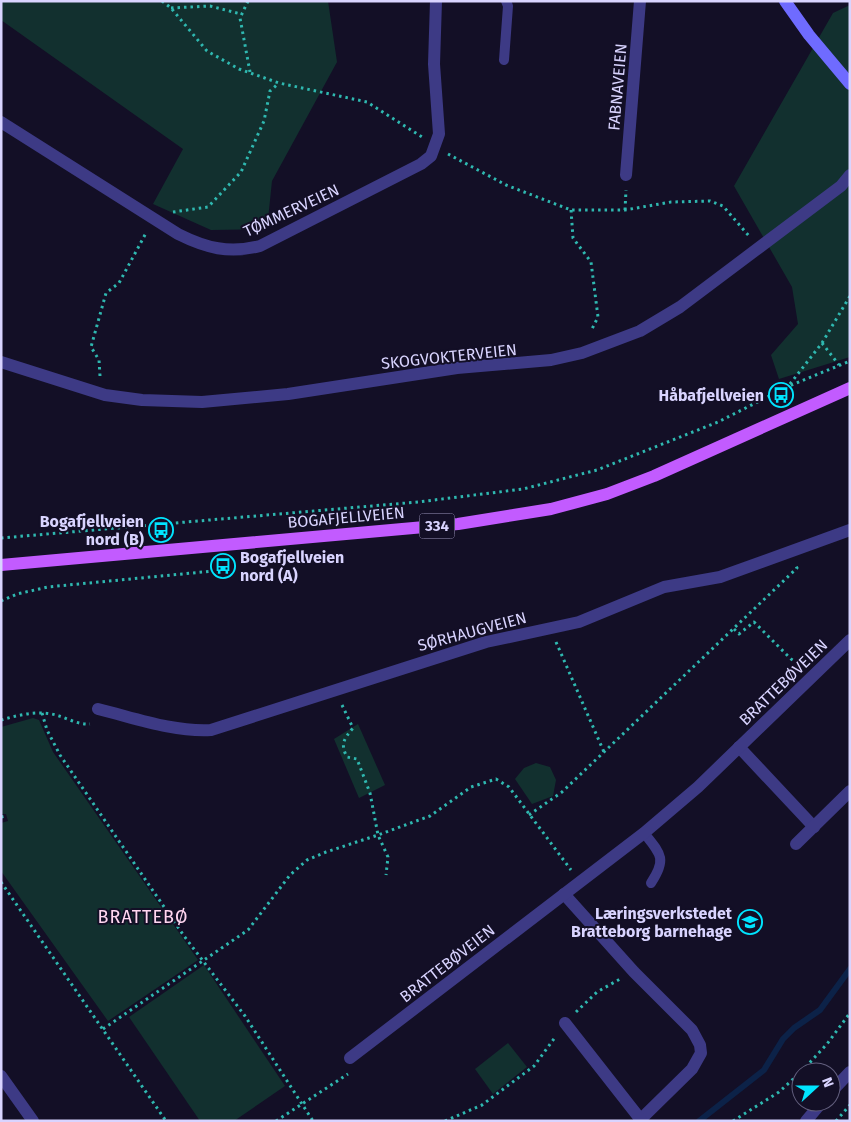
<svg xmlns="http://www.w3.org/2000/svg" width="851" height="1122" viewBox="0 0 851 1122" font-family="'Fira Sans',sans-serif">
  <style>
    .green { fill: #12302f }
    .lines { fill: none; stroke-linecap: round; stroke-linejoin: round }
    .stream { stroke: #0c2248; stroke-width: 6 }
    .path { stroke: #2fb8b0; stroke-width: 3; stroke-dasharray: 2.5 4; stroke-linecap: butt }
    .lane { stroke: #3d3a85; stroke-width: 10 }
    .street { stroke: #3d3a85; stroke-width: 12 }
    .secondary { stroke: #6f6bff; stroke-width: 12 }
    .primary { stroke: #c25bff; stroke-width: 12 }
    .labels { text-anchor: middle; stroke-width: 4; stroke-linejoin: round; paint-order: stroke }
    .shield { fill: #130f26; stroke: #9e99be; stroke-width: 1 }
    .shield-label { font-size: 15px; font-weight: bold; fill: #d9d4ff }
    .street-label { font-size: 16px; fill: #d9d4ff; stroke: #130f26 }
    .poi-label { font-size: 16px; font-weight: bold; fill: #d9d4ff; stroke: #130f26; text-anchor: end }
    .neighbourhood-label { font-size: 18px; letter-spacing: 1px; fill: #ffd6f0; stroke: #130f26 }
  </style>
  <rect width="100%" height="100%" fill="#130f26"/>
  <!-- green -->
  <g class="green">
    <polygon points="1,1 328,1 337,62 272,181 267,229 211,230 153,204 183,149 1,20"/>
    <polygon points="850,5 850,357 779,379 771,355 798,324 792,287 734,186 833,13"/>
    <polygon points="33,718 39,720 53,752 198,960 108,1021 1,871 1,823 8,821 6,814 1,814 1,727"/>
    <polygon points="358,724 385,785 359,798 334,739"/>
    <polygon points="536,763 550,767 556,780 553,796 532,804 515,779 524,768"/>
    <polygon points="204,965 285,1086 234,1121 200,1121 129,1017"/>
    <polygon points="508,1043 527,1067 493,1094 475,1069"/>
  </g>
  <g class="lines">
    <!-- stream -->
    <polyline class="stream" points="699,1121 764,1070 783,1039 794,1028 820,1010 850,969"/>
    <!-- path -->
    <g class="path">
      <polyline points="162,1 171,8 207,51 239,69 279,83 367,102 422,137"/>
      <polyline points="248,1 240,18 250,72"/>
      <polyline points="171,8 210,6 241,14"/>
      <polyline points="448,154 506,185 571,210 625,210 671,202 710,201 723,206 749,236"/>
      <polyline points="571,210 573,238 591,262 598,317 591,331"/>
      <polyline points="625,210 626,190"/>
      <polyline points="173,212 208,207 241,172 264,121 270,91 278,84"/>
      <polyline points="822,343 839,365"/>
      <polyline points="100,376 99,360 91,347 106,293 119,283 146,233"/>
      <polyline points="790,384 822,343 850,296"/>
      <polyline points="1,538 418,502 523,489 597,470 718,422 789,386 850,361"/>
      <polyline points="1,601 17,594 48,587 213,571"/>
      <polyline points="734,629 739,634 754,622 791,659 801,665"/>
      <polyline points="556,642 604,752"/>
      <path d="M 342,705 L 353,728 C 344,739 340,744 347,757 L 357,759 L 370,793 L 378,835 L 388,857 L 386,875"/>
      <polyline points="42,713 47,730 60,755 184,936 245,1016 313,1121"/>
      <path d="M 1,720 C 19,715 37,710 56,715 C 67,718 78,725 90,724"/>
      <polyline points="529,815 562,792 797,568 796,566"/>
      <polyline points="1,817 6,816"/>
      <polyline points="1,882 166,1121"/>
      <polyline points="576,1012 597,992 620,979"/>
      <polyline points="103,1029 248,930 290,875 307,860 326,852 378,835 430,816 471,787 496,779 509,787 571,870"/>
      <polyline points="801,1072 827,1044 850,1013"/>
      <polyline points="276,1121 348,1074"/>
      <polyline points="445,1121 482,1105 534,1066 556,1036"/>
      <polyline points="733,1121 779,1092 801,1072"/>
      <polyline points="836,1121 850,1105"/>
    </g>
    <!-- lane -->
    <g class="lane">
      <polyline points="504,60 508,6 506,1"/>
      <path d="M 644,833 C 661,854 667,859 651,883"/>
    </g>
    <!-- street -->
    <g class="street">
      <path d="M 1,122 L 178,234 C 206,248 229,254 260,246 L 421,164 L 431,156 L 439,134 L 434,64 L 436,1"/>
      <polyline points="626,175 640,1"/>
      <polyline points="1,362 105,395 142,400 202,402 288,394 457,368 551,360 582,353 640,331 680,307 841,186 850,175"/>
      <path d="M 98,709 C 135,718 173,732 211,730 L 486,642 L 579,622 L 664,587 L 720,577 L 850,530"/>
      <polyline points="739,747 814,827"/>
      <polyline points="796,844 850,791"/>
      <polyline points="564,894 634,972 692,1030 700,1045 701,1053 692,1069 639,1121"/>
      <polyline points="565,1023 641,1120"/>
      <polyline points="350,1058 644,833 698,787 850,640"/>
      <polyline points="1,1076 33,1121"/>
      <polyline points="831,1092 850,1072"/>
      <polyline points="806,1121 822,1102"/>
    </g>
    <!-- secondary -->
    <polyline class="secondary" points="785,1 809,35 850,84"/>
    <!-- primary -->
    <polyline class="primary" points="1,565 458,524 551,509 607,494 654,476 850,388"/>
  </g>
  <!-- icons -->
  <defs>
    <symbol id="bus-ring" viewBox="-11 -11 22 22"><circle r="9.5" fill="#130f26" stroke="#00e5ff" stroke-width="1.5"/><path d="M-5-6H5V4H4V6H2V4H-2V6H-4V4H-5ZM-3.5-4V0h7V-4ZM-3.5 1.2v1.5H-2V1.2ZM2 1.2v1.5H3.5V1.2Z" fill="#00e5ff"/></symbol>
    <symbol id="school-ring" viewBox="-11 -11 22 22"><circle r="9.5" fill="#130f26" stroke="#00e5ff" stroke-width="1.5"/><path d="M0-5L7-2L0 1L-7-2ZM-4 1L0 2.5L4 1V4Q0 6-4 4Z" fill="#00e5ff"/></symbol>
  </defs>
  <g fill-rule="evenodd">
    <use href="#bus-ring" x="767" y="381" width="28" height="28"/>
    <use href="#bus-ring" x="147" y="516" width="28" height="28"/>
    <use href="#bus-ring" x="209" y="552" width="28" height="28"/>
    <use href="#school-ring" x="736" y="908" width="28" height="28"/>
  </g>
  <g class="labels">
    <!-- shield labels -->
    <rect class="shield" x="419.5" y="513.5" width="35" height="25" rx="4"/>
    <g class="shield-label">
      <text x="437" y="531">334</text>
    </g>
    <!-- street labels -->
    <g class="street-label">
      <text transform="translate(617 87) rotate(-85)" y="6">FABNAVEIEN</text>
      <text transform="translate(291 210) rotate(-25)" y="6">TØMMERVEIEN</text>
      <text transform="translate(449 356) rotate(-6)" y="6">SKOGVOKTERVEIEN</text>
      <text transform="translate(346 517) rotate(-5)" y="6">BOGAFJELLVEIEN</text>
      <text transform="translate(472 631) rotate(-15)" y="6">SØRHAUGVEIEN</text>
      <text transform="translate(783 682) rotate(-44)" y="6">BRATTEBØVEIEN</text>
      <text transform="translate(447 963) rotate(-38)" y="6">BRATTEBØVEIEN</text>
    </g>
    <!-- poi labels -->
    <g class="poi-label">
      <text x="764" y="401">Håbafjellveien</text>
      <text x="144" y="527">Bogafjellveien<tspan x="144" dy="18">nord (B)</tspan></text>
      <text x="240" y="563" text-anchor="start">Bogafjellveien<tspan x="240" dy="18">nord (A)</tspan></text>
      <text x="732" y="919">Læringsverkstedet<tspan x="732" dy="18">Bratteborg barnehage</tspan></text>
    </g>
    <!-- neighbourhood labels -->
    <g class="neighbourhood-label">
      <text x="143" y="923">BRATTEBØ</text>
    </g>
  </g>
  <!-- border -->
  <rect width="851" height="1122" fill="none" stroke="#d9d4ff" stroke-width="5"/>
  <!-- north arrow -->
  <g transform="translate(816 1087) rotate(69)"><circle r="24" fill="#130f26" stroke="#625e7d"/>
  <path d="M0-4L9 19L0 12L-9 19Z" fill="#00e5ff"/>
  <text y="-8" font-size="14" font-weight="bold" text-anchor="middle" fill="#d9d4ff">N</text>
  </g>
</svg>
